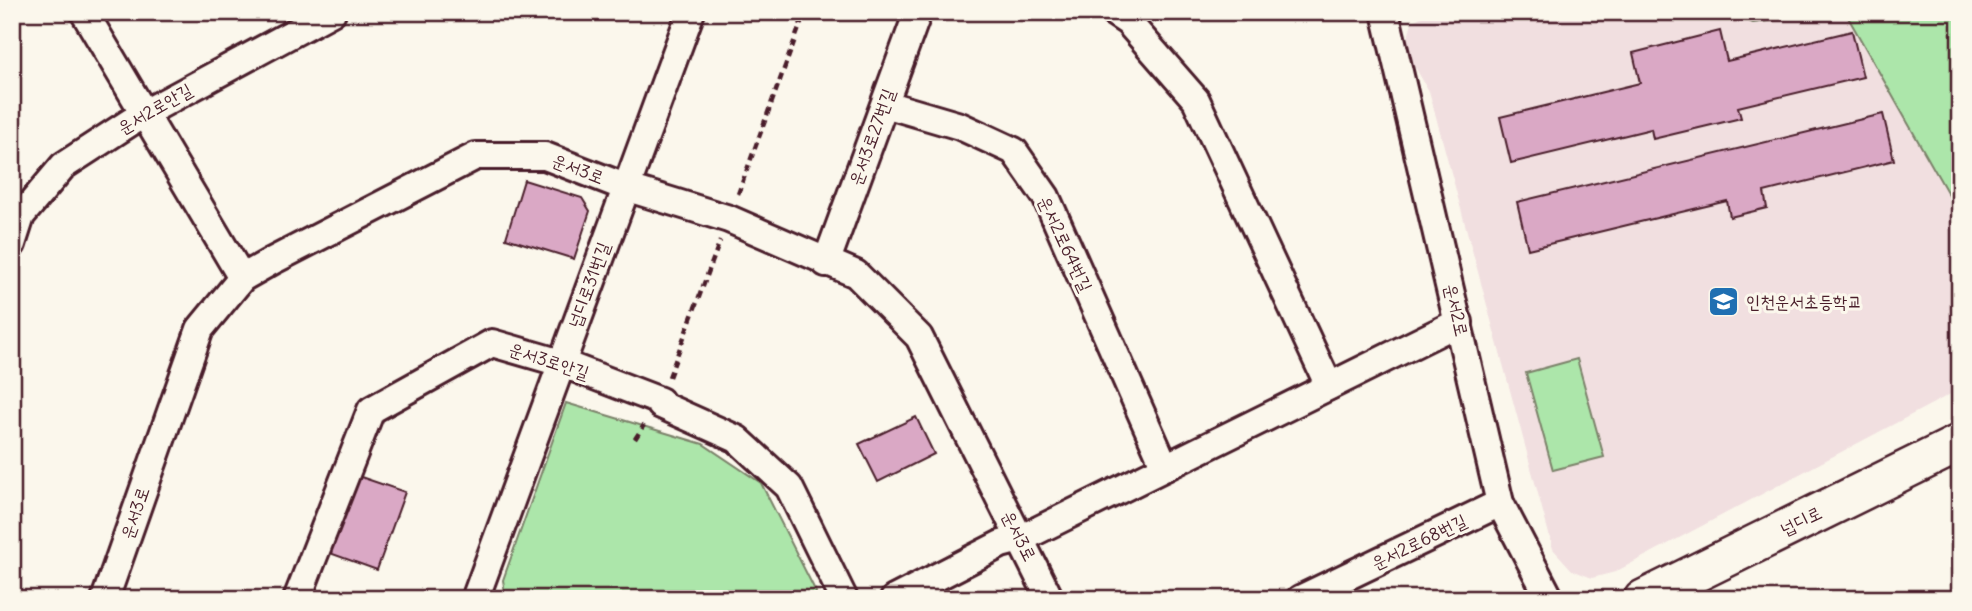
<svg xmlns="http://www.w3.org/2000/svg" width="1972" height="611" viewBox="0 0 1972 611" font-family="Delius,'Poor Story',sans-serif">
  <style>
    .built { fill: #f1dfe0 }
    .green { fill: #ace6aa; stroke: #7b826a; stroke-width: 2 }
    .building { fill: #daa8c5; stroke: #4a1f2b; stroke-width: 2 }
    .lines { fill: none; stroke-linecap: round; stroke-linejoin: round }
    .street-casing { stroke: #4a1f2b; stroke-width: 32 }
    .secondary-casing { stroke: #4a1f2b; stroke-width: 42 }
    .path { stroke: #4a1f2b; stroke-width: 4.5; stroke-dasharray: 7 5; stroke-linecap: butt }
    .street { stroke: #fbf7ec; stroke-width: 26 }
    .secondary { stroke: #fbf7ec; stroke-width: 37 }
    .labels { text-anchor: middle; stroke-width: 6; stroke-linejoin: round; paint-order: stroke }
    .street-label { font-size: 18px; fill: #4a1f2b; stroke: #fbf7ec }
    .poi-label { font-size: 18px; fill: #4a1f2b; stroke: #fbf7ec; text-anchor: start }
  </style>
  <rect width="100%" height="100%" fill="#fbf7ec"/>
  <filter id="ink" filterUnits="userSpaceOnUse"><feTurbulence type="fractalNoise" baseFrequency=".0143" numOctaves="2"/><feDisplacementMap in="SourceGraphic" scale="14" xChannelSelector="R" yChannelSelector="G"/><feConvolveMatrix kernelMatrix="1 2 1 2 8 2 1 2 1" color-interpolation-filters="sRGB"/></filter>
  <g filter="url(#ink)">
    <!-- built -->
    <polygon class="built" points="1429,12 1727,12 1753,23 1845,12 1960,215 1960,389 1615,572 1592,578 1572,570 1553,549 1429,91 1405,50 1412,22"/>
    <!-- green -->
    <g class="green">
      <polygon points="1727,12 1835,12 1753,23"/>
      <polygon points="1845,12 1960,12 1960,215"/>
      <polygon points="1577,359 1604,457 1553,470 1526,373"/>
      <polygon points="566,403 703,444 761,483 816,592 813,599 506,599 503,580"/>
    </g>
    <!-- building -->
    <g class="building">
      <polygon points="1720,31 1727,61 1852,31 1863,77 1738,107 1741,118 1653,139 1651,129 1511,163 1500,117 1640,83 1633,53"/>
      <polygon points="1883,114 1894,160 1764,192 1767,208 1730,217 1727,201 1528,249 1517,202"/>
      <polygon points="524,180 582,198 590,211 574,259 506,238"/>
      <polygon points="916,417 934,454 878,482 859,444"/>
      <polygon points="355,475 405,492 377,570 327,552"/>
    </g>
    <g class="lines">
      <defs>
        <g id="street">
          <polyline points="84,12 242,278"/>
          <polyline points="1113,12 1128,22 1196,100 1329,386"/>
          <polyline points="1385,12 1500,503 1550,599"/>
          <polyline points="885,104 960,126 1014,151 1046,197 1165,467"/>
          <polyline points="12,244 21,216 63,166 143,114 332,12"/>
          <polyline points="826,263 918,12"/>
          <polyline points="105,599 200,329 242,278 272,261 476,156 545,156 625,187 729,219 856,274 919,337 1050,599"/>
          <polyline points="297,599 371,410 492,343 561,363 660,401 661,405 737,439 789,487 844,599"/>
          <polyline points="475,599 691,12"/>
          <polyline points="894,599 1001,544 1020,539 1459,322"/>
          <polyline points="1300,599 1500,503"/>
        </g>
        <polyline id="secondary" points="1643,599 1960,443"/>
      </defs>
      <!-- street casing -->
      <use href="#street" class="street-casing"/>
      <!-- secondary casing -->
      <use href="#secondary" class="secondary-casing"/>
      <!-- path -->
      <g class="path">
        <polyline points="738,194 805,12"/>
        <polyline points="669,377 720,241"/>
        <polyline points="635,439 644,425"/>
      </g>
      <!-- street -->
      <use href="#street" class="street"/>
      <!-- secondary -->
      <use href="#secondary" class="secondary"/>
    </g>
  </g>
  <!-- icons -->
  <defs>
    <symbol id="school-square" viewBox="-11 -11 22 22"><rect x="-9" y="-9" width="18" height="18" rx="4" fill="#1f6fb2" stroke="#fbf7ec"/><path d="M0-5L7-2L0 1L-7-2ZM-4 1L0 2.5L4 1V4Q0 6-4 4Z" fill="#fff"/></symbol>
  </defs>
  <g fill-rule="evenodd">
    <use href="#school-square" x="1706" y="284" width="35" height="35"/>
  </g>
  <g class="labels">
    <!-- street labels -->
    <g class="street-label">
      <text transform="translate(155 109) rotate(-30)" y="6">운서2로안길</text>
      <text transform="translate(872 137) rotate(-70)" y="6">운서3로27번길</text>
      <text transform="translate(578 169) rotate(21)" y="6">운서3로</text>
      <text transform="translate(1065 244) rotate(65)" y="6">운서2로64번길</text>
      <text transform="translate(589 285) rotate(-70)" y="6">넙디로31번길</text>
      <text transform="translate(1456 310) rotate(77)" y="6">운서2로</text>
      <text transform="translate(549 361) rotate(18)" y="6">운서3로안길</text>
      <text transform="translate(135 513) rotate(-71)" y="6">운서3로</text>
      <text transform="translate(1801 521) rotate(-26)" y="6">넙디로</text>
      <text transform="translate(1019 536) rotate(63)" y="6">운서3로</text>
      <text transform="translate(1419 542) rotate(-26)" y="6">운서2로68번길</text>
    </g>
    <!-- poi labels -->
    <g class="poi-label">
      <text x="1746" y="308">인천운서초등학교</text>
    </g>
  </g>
  <!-- margin -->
  <rect width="1972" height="611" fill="none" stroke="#fbf7ec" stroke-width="42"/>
  <rect x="21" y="21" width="1930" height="569" fill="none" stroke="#4a1f2b" stroke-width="2.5" filter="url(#ink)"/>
</svg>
